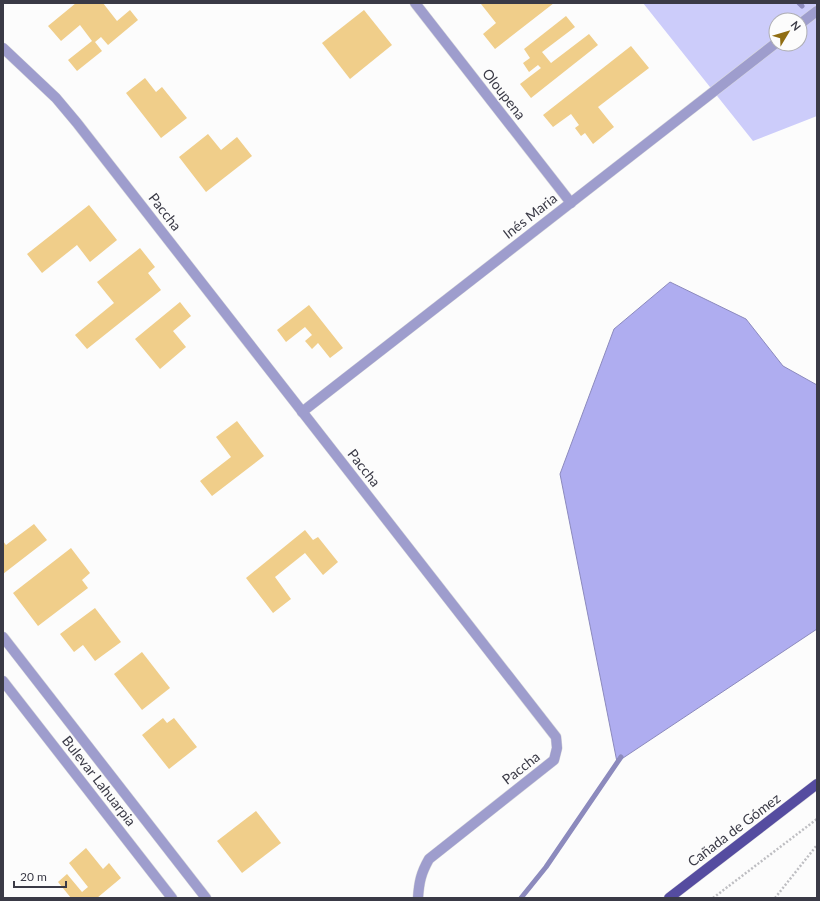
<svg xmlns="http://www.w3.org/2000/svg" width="820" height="901" viewBox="0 0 820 901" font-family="Lato,sans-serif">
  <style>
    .green { fill: #ccccfa; fill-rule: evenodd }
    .water { fill: #afadf0; stroke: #8c8abd }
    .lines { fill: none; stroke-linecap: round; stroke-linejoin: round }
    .stream { stroke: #8c8abd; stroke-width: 5 }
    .building { fill: #f0ce8a }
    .minor-casing { stroke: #d9d9db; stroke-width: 11 }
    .major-casing { stroke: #d9d9db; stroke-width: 11 }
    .path { stroke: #bebec2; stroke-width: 2.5; stroke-dasharray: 2 2; stroke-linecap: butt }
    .minor { stroke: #9e9dcd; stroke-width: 10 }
    .major { stroke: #554ca0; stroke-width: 10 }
    .labels { text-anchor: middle; stroke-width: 3; stroke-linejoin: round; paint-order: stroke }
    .street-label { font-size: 14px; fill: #3a3a46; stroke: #fcfcfc }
  </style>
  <rect width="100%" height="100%" fill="#fcfcfc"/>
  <!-- green -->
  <path class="green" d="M 643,3 L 817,3 L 817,116 L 753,141 ZM 776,20 L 800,20 L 800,44 L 776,44 Z"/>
  <!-- water -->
  <polygon class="water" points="670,282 746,319 783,366 817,385 817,629 617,762 560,474 614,329"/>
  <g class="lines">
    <!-- stream -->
    <g class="stream">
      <polyline points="799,3 802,6"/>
      <polyline points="521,898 546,867 621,757"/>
    </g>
  </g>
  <!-- building -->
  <g class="building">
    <polygon points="76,3 103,3 117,21 130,10 138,20 108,45 101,37 95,42 102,51 77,71 68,60 92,41 80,25 61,41 48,26"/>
    <polygon points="482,3 554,3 495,49 483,34 496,23 481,4"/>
    <polygon points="364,10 392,45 350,79 322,43"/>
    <polygon points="566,16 575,27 542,52 551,63 589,34 598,45 531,98 520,84 541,68 538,65 529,72 523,63 530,58 524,49"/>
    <polygon points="631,46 649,68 598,107 614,127 593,144 585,133 581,136 575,128 579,125 571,114 553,127 543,115"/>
    <polygon points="145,78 156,92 162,87 187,118 161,138 126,93"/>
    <polygon points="208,134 221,150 237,137 252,156 206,192 179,157"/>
    <polygon points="89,205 117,240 90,262 77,245 42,273 27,254"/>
    <polygon points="140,248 155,267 148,273 161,290 87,349 75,335 114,303 97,282"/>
    <polygon points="180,302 191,316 173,331 186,347 160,369 135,339"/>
    <polygon points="309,305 343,348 330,358 318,343 312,349 305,341 312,335 305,327 286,342 277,330"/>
    <polygon points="237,421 264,456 212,496 200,481 231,457 216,437"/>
    <polygon points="34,524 47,540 3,574 3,541 6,545"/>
    <polygon points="305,530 313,540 318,537 338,562 323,575 305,553 275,577 291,599 273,613 246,578"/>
    <polygon points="71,548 90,573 82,580 88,588 38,626 13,593"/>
    <polygon points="95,608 121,642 95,661 83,645 74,652 60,634"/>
    <polygon points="142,652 170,688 142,710 114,674"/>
    <polygon points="163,718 167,723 174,718 197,747 169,769 142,735"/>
    <polygon points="256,811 281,843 242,873 217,841"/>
    <polygon points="86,848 103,869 109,863 121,878 97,898 71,898 58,882 67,874 82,892 88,887 69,863"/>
  </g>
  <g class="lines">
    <defs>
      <g id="minor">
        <polyline points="415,3 571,203"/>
        <polyline points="800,24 817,11"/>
        <path d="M 3,48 L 56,98 L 77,123 L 556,737 L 557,748 L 554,760 L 429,859 C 421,873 419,882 418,898"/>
        <polyline points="302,412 776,43"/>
        <polyline points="3,637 206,898"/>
        <polyline points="3,681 172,898"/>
      </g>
      <polyline id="major" points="669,898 817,784"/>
    </defs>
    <!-- minor casing -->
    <use href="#minor" class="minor-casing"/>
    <!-- major casing -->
    <use href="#major" class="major-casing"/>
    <!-- path -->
    <g class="path">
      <polyline points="713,898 817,819"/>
      <polyline points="775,898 817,845"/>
    </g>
    <!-- minor -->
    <use href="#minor" class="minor"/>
    <!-- major -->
    <use href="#major" class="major"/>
  </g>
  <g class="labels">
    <!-- street labels -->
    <g class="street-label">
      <text transform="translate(504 94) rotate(52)" y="5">Oloupena</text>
      <text transform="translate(165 212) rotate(52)" y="5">Paccha</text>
      <text transform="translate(530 216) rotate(-38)" y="5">Inés Maria</text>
      <text transform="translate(364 468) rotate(52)" y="5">Paccha</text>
      <text transform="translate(521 768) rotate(-38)" y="5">Paccha</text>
      <text transform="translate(99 781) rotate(52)" y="5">Bulevar Lahuarpia</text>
      <text transform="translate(734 830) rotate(-37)" y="5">Cañada de Gómez</text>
    </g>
  </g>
  <!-- border -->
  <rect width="820" height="901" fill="none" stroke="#3a3a46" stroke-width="8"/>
  <!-- north arrow -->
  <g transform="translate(788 32) rotate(52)"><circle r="19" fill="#fcfcfc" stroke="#aeaeb3"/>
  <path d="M0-3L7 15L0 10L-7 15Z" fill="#906d12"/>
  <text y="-6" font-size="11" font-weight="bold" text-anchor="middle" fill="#3a3a46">N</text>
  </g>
  <!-- scale -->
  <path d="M14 881v6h52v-6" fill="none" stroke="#3a3a46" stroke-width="2"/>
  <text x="20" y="881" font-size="12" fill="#3a3a46" stroke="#fcfcfc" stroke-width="3" paint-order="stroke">20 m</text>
</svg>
